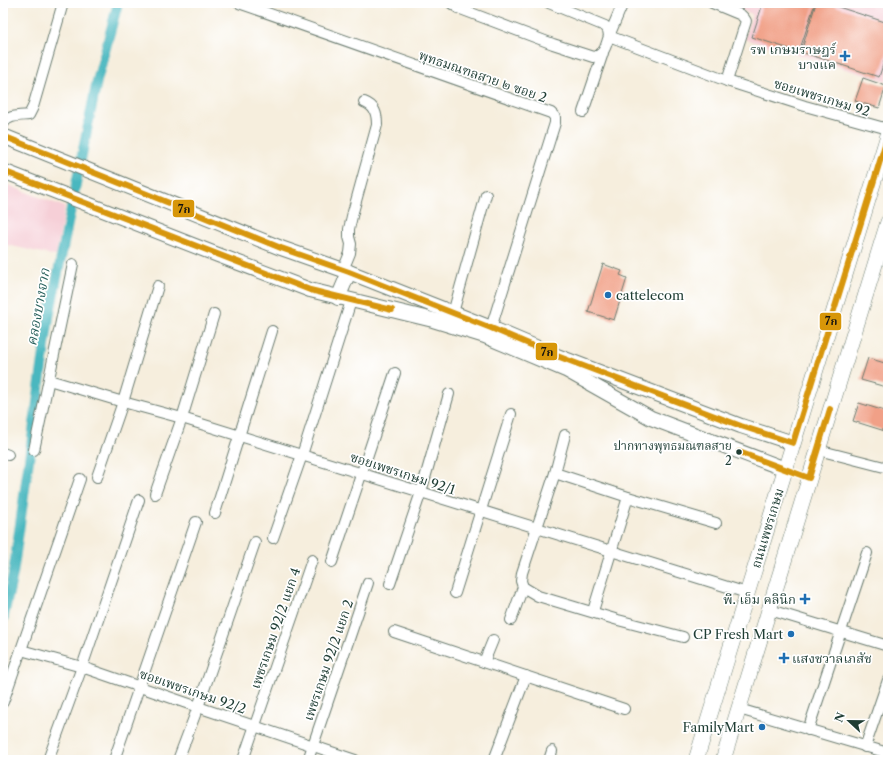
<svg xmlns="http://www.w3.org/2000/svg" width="891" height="763" viewBox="0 0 891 763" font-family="'Libre Caslon Text','Noto Serif Thai',serif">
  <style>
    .built { fill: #f6cfd7 }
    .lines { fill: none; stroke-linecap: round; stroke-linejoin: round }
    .canal { stroke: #48b7bf; stroke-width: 10 }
    .building { fill: #f1a087 }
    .street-casing { stroke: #6a7b6f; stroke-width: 12 }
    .secondary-casing { stroke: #6a7b6f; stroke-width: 16 }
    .primary-casing { stroke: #6a7b6f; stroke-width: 16 }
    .street { stroke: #fff; stroke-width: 10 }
    .secondary { stroke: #fff; stroke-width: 14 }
    .primary { stroke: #fff; stroke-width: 15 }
    .bus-1-casing { stroke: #fff; stroke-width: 9 }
    .bus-1 { stroke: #d79608; stroke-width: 6 }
    .poi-dot { fill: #1f6fb2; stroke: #fff; stroke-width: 1.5 }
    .bus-dot { fill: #1f3d34; stroke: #fff; stroke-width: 1.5 }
    .labels { text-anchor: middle; stroke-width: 3.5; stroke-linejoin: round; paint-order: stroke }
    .bus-label { font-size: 12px; fill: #1f3d34; stroke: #fff; text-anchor: end }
    .poi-label { font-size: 13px; fill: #1f3d34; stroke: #fff; text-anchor: end }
    .street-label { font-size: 13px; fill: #1f3d34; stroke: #fff }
    .water-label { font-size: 14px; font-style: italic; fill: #2b625e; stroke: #fff }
    .line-badge { stroke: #fff; stroke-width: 1.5 }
    .pale-badge-label { font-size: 11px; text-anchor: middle; font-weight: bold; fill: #111 }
  </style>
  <rect width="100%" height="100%" fill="#fff"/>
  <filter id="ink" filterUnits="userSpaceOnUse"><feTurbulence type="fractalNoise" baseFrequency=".025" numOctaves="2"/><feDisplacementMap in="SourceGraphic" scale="8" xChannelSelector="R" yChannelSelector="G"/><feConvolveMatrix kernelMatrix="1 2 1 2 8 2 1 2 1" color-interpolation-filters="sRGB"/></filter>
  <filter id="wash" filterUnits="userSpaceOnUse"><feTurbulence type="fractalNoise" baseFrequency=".012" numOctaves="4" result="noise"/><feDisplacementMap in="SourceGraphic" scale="16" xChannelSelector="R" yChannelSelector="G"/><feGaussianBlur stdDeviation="0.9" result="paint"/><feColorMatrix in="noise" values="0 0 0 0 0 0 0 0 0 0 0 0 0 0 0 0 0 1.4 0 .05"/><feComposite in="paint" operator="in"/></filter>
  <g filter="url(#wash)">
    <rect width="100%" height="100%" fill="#f6eedd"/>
    <!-- built -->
    <g class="built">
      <polygon points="724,3 888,3 888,73 886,81 745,39 752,14"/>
      <polygon points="3,183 65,207 56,256 3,244"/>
    </g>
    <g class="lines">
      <!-- canal -->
      <polyline class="canal" points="3,620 13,574 49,317 97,81 118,3"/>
    </g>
    <g id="blocks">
      <!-- building -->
      <g class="building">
        <polygon points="763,3 815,3 799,52 752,37"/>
        <polygon points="816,3 826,3 888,23 888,50 879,77 801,52"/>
        <polygon points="863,78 886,86 879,108 855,101"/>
        <polygon points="603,264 622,271 620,275 627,278 614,320 588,312"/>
        <polygon points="868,358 888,364 888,380 886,387 861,380"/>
        <polygon points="859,403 888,412 888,432 853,421"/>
      </g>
    </g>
  </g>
  <g filter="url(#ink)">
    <use href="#blocks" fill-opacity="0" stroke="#6a7b6f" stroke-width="1"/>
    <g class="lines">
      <defs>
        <g id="street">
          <polyline points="239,3 551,113 555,117 555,123 491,328"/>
          <path d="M 451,3 L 458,8 L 553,44 L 593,57 C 605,55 606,45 609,36 L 727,81 L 805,106 L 888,129"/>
          <polyline points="549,3 605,26 608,30 609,36"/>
          <polyline points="712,3 741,15 744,18 746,21 727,81"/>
          <polyline points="609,36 623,3"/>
          <polyline points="583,112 603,53"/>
          <path d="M 3,124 C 8,115 19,116 29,115 L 33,107 L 63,3"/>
          <path d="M 343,270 L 350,253 L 351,244 L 349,237 L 349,229 L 353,212 L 377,125 C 377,114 375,106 364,102"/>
          <polyline points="453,313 486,195"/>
          <polyline points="49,380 123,402 182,418 747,593"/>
          <polyline points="34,450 73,264"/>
          <polyline points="818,450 888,468"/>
          <polyline points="3,453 8,455"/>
          <polyline points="555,473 628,497 716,523"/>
          <polyline points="97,477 123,402 158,286"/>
          <polyline points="155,494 182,418 214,314"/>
          <polyline points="215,513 272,331"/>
          <polyline points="273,538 302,455 351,301"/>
          <polyline points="332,562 395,373"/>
          <polyline points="390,584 421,492 449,394"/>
          <polyline points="523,587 538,596 618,620 683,637"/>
          <polyline points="455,593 511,414"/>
          <polyline points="770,610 888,646"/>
          <polyline points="593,611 628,497"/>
          <polyline points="511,620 523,587 521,581 522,573 555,473 565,435"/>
          <polyline points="394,632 624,709"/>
          <polyline points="21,650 82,667 198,707 355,760"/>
          <polyline points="484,662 493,640"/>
          <polyline points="3,702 80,479"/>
          <polyline points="739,709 888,753"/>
          <polyline points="808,730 867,553"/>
          <polyline points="865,747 888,680"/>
          <polyline points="48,760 82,667 139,500"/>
          <polyline points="114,760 196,522"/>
          <polyline points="178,760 198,707 255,542"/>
          <polyline points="243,760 312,560"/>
          <polyline points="308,760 368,583"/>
          <polyline points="494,760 526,676"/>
          <polyline points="549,760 552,751"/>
        </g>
        <g id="secondary">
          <polyline points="3,136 281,248 349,272 491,328 557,356 741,426 793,443"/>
          <polyline points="3,171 218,255 310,290 433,320 485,336 566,370 651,418 785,469"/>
          <polyline points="338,298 349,272"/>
        </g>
        <g id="primary">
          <polyline points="696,760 888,135"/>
          <polyline points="723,760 888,222"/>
        </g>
      </defs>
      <!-- street casing -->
      <use href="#street" class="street-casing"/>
      <!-- secondary casing -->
      <use href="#secondary" class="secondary-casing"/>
      <!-- primary casing -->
      <use href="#primary" class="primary-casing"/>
      <!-- street -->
      <use href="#street" class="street"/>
      <!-- secondary -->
      <use href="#secondary" class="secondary"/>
      <!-- primary -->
      <use href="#primary" class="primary"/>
      <defs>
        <g id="bus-1">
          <polyline points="3,136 281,248 349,272 491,328 557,356 741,426 793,443 888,135"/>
          <polyline points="3,171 310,290 392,310"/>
          <polyline points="739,452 809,478 830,409"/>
        </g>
      </defs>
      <!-- bus-1 casing -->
      <use href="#bus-1" class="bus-1-casing"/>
      <!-- bus-1 -->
      <use href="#bus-1" class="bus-1"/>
    </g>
  </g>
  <!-- markers -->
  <g class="poi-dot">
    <path d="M843 50h4v4h4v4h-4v4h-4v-4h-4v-4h4z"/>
    <circle cx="608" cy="295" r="4"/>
    <path d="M803 593h4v4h4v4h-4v4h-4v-4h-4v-4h4z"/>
    <circle cx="791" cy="634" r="4"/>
    <path d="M782 652h4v4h4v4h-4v4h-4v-4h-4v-4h4z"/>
    <circle cx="762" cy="727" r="4"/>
  </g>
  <circle class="bus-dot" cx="739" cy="452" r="3.5"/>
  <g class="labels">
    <!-- bus labels -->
    <g class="bus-label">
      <text x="732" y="450">ปากทางพุทธมณฑลสาย<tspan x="732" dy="15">2</tspan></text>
    </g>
    <!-- poi labels -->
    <g class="poi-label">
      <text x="836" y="54">รพ เกษมราษฎร์<tspan x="836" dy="15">บางแค</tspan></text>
      <text x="616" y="300" text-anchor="start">cattelecom</text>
      <text x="796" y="604">พี. เอ็ม คลินิก</text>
      <text x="783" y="639">CP Fresh Mart</text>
      <text x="792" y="663" text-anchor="start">แสงชวาลเภสัช</text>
      <text x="754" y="732">FamilyMart</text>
    </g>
    <!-- street labels -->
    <g class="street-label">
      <text transform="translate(483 76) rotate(19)" y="5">พุทธมณฑลสาย ๒ ซอย 2</text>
      <text transform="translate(822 97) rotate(17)" y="5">ซอยเพชรเกษม 92</text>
      <text transform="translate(403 473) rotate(18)" y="5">ซอยเพชรเกษม 92/1</text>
      <text transform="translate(767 528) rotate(-73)" y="5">ถนนเพชรเกษม</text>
      <text transform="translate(275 628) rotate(-71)" y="5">เพชรเกษม 92/2 แยก 4</text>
      <text transform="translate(328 660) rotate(-71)" y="5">เพชรเกษม 92/2 แยก 2</text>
      <text transform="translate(193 691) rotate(19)" y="5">ซอยเพชรเกษม 92/2</text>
    </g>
    <!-- water labels -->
    <g class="water-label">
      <text transform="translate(38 307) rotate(-80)" y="5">คลองบางจาก</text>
    </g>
  </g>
  <g class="line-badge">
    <rect x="172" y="199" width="23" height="19" rx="4" fill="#d79608"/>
    <rect x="819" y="312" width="23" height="19" rx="4" fill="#d79608"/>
    <rect x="535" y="342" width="23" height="19" rx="4" fill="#d79608"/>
  </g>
  <g class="pale-badge-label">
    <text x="184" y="213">7ก</text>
    <text x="831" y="325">7ก</text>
    <text x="547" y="356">7ก</text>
  </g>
  <!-- margin -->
  <rect width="891" height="763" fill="none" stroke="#fff" stroke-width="16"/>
  <!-- north arrow -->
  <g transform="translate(849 721) rotate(292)" stroke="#ffffff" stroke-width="3" paint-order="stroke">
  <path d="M0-3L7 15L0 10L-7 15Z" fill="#1f3d34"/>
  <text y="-6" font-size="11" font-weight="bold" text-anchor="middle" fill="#1f3d34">N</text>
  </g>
</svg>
